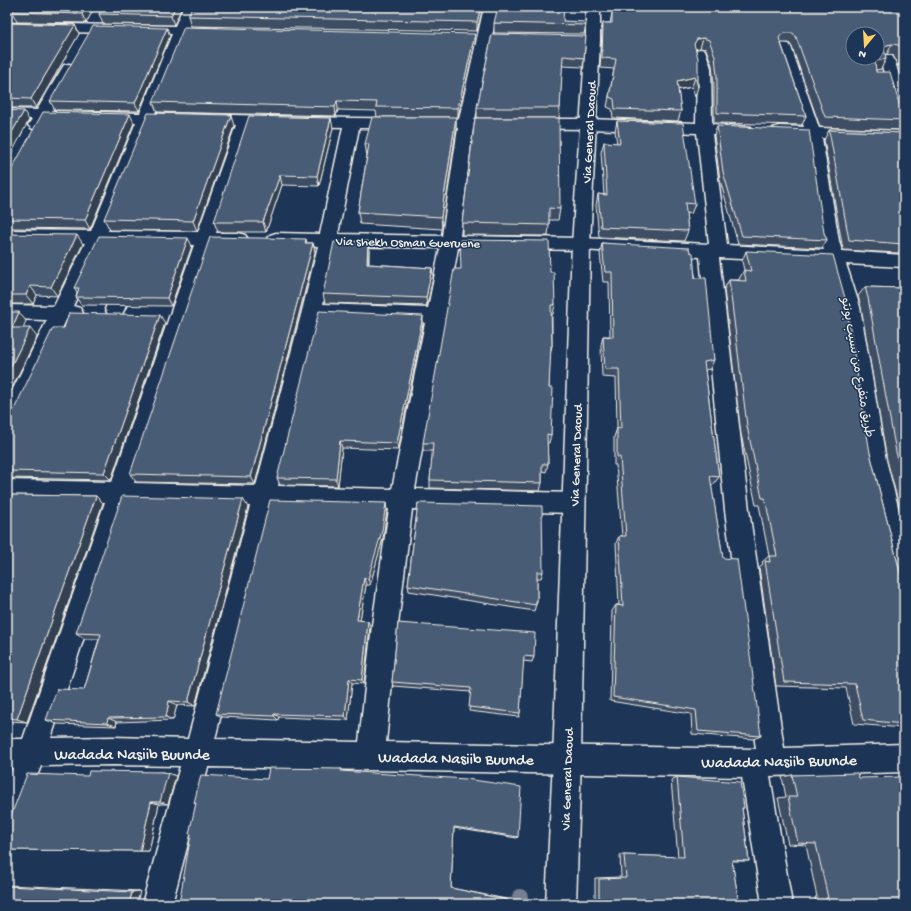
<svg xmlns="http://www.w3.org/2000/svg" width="911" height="911" viewBox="0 0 911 911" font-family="'Gochi Hand','Playpen Sans Arabic',sans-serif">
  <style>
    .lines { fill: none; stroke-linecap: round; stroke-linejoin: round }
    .minor-casing { stroke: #f4f1e8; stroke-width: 3 }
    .major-casing { stroke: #f4f1e8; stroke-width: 3 }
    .minor { fill: #1d3557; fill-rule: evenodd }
    .major { fill: #1d3557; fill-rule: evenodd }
    .tree { fill: #748191 }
    .wall { fill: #3e4e64; stroke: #f4f1e8 }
    .shaded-wall { fill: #324051; stroke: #f4f1e8 }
    .building { fill: #485b74; stroke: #f4f1e8; fill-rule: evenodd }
    .labels { text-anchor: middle; stroke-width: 3; stroke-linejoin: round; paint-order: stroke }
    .street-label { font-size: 13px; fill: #f4f1e8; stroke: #1d3557 }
    .near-street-label { font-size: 16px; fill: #f4f1e8; stroke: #1d3557 }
  </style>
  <rect width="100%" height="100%" fill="#1d3557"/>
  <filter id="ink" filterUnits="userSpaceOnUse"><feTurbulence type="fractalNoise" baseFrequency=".025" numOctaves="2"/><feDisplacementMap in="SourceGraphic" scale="8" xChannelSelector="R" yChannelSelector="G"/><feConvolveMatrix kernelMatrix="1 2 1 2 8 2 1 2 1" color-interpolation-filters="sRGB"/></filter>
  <g filter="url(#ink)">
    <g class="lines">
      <defs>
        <g id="minor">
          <path d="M 183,7 L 197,7 L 189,26 L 217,28 L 219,31 L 217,34 L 186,35 L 155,113 L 352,118 L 459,119 L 484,7 L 498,7 L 475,119 L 589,119 L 696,123 L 697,68 L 693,53 L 695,50 L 700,49 L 705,50 L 711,68 L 712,124 L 751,127 L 753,130 L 751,133 L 745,135 L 712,134 L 727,245 L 824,250 L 821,241 L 806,137 L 773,134 L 771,131 L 773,128 L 779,126 L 804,127 L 777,47 L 779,44 L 784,43 L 789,44 L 791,47 L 819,128 L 904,131 L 904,141 L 822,138 L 839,241 L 842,251 L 904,255 L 904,267 L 846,264 L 860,307 L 886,460 L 904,530 L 904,590 L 895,586 L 892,578 L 864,460 L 840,307 L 828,263 L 719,258 L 749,510 L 784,748 L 904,744 L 904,772 L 770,776 L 792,904 L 762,904 L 742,777 L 208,767 L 172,904 L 142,904 L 180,766 L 113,765 L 41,766 L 17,828 L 7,833 L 7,781 L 13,767 L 7,767 L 7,739 L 23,739 L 105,502 L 7,500 L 7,480 L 112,482 L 194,245 L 103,243 L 73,306 L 80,308 L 83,313 L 80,318 L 66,320 L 15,429 L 7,432 L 7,401 L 47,320 L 7,319 L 7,305 L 54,306 L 85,243 L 7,242 L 7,230 L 91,231 L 136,122 L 47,120 L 41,128 L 36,130 L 31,128 L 28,125 L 32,119 L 7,119 L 7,109 L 37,110 L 62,68 L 64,65 L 69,64 L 74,65 L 76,68 L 52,111 L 140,113 L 172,34 L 7,31 L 7,23 L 175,26 ZM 151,122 L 236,125 L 198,232 L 108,231 ZM 251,125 L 343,127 L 320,234 L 276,233 L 270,235 L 267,239 L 270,243 L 276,245 L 318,246 L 302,311 L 256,486 L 134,483 L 212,245 L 239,245 L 245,243 L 248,239 L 245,235 L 239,233 L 216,233 ZM 359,128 L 458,128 L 442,236 L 338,234 ZM 473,128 L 589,129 L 697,133 L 709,244 L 581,238 L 460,236 ZM 336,246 L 440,248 L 428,308 L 323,304 ZM 458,248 L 581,250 L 700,257 L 725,510 L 756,749 L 386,742 L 398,625 L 412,509 L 574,513 L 582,510 L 585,503 L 582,496 L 574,493 L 415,489 ZM 320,318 L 425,323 L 392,489 L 278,486 ZM 128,503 L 250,506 L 188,739 L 113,737 L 51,738 ZM 273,506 L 389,509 L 372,625 L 359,742 L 215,739 Z"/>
          <polygon points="887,55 892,56 894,59 904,91 904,121 899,119 896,116 880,59 882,56"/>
          <polygon points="116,299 123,301 126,306 122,314 115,316 108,314 105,309 109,301"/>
        </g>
        <polygon id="major" points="586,7 600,7 600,40 590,244 581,759 576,904 546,904 553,759 572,244 586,40"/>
      </defs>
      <!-- minor casing -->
      <use href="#minor" class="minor-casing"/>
      <!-- major casing -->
      <use href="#major" class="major-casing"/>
      <!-- minor -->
      <use href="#minor" class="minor"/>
      <!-- major -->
      <use href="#major" class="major"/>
    </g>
    <!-- trees -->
    <circle class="tree" cx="520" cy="897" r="8"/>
    <!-- wall -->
    <g class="wall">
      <polygon points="95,7 86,23 17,22 12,12"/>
      <polygon points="103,7 182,7 174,25 103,24 99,14"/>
      <polygon points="483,7 477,31 191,26 188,16"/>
      <polygon points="614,7 904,7 904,64 898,66 893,55 887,54 885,54 881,69 875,70 876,72 900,107 904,109 904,130 820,127 792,47 789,43 781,43 806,116 802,125 714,123 714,85 712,65 706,49 700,48 696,49 698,87 695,97 692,87 678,90 681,111 678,121 613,118 612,109 607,107 614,69 600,68 602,32 603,23 610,23 612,13 614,13"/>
      <polygon points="563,21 586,25 584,34 494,33 494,23"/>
      <polygon points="7,23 75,25 79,34 36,108 7,108"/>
      <polygon points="492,34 584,58 583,67 562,66 560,108 559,118 477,118 477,108"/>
      <polygon points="170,36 139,111 55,110 50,101"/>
      <polygon points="475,43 458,117 456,117 456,130 442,229 360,224 358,212 367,156 365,144 449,117 377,117 376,111 338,110 336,116 157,112 153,102"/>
      <polygon points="475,118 560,209 558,220 549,220 549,225 548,236 462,235 462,223"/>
      <polygon points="617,121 695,204 691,214 686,213 688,231 684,241 599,237 596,205 598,194 604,195 601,152 604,142 617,143 615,131"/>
      <polygon points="134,123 90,229 7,228 7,176"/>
      <polygon points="234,126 197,231 110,230 104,219"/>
      <polygon points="717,126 824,233 827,240 822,248 738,244 720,180 714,135"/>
      <polygon points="333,128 319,186 282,185 266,232 218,232 214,222"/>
      <polygon points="829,130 904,133 904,224 901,224 904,238 904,245 898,253 843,250 824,140"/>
      <polygon points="7,234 83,244 57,296 37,295 33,304 7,304"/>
      <polygon points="306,239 307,243 313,243 315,252 255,484 136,482 130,474"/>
      <polygon points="602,243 690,252 714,360 710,369 705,370 719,477 713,485 711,484 723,558 761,736 753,739 692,734 691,714 610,701 612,611 616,605 619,605 616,543 619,536 622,536 616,465 614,465 614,437 617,428 616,378 602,377 601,345 603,336 610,336 609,282 603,282 600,253"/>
      <polygon points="192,246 171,306 81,305 76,297 77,293 74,288"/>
      <polygon points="369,250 369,264 432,268 433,277 427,306 325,303 323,294"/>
      <polygon points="746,251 870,453 900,572 904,582 904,728 854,724 846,688 776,686 759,567 763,564 762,562 769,556 759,505 756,505 741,434 724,289 729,280 739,280 739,279 744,270 742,261"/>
      <polygon points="550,272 555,305 553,314 552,314 552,346 550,355 549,388 551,435 549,443 547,443 548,464 546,472 542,471 542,483 540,491 430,488 430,480 433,451 423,451 423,443"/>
      <polygon points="865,287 904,288 904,524 887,460 861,307 858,296"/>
      <polygon points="165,323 111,480 7,478 7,422 8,422 64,328"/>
      <polygon points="423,324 398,450 342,448 338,486 280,485 277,478"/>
      <polygon points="7,495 96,496 103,503 27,722 7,721"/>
      <polygon points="418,503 543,572 541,578 537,578 537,601 534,611 409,591 408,585"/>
      <polygon points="248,507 195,706 177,705 173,720 117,722 116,726 57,724 46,720 84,690 99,639 85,639 76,633"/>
      <polygon points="387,510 383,538 370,585 366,585 360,620 370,626 364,684 352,683 348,720 279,717 278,720 222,717 216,714"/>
      <polygon points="398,623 534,657 532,662 523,661 520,713 519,717 469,711 471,692 393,686 392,682"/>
      <polygon points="342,769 344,771 518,837 517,838 454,828 451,888 506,899 508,900 189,846 196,803 194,803 267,779"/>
      <polygon points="164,772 176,776 168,804 159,804 149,851 7,850 88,776"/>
      <polygon points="792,775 859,778 904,904 816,904 815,897 817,897 806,845 788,844 778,798 786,797 782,777"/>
      <polygon points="677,777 744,808 742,808 749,861 732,861 739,904 595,904 595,878 621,877 620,855 678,857 671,780"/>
      <polygon points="7,885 140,891 7,904"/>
    </g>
    <!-- shaded-wall -->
    <g class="shaded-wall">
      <polygon points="7,7 10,7 7,12"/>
      <polygon points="86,7 95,7 86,23 82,14"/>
      <polygon points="175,7 182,7 174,25 171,16"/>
      <polygon points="481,7 483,7 477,31 477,22"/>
      <polygon points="75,25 79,34 36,108 31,99"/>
      <polygon points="167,28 170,36 139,111 135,103"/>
      <polygon points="475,34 475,43 458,117 458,108"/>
      <polygon points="703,38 700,48 694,49 694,44 697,39"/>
      <polygon points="892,44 887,54 882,55 884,48 887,45"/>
      <polygon points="903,56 904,56 904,64 898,66"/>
      <polygon points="886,59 881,69 870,71 875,61"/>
      <polygon points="695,77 692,87 674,90 677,81"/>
      <polygon points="337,101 338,110 336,116 335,107"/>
      <polygon points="24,111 29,120 7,162 7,141"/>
      <polygon points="130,114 134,123 90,229 85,220"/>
      <polygon points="231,115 234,126 197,231 193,221"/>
      <polygon points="456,117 456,130 442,229 441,217"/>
      <polygon points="331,118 333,128 319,186 317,176"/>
      <polygon points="280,175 282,185 266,232 263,222"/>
      <polygon points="77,235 83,244 57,296 51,287"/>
      <polygon points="188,238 192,246 171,306 167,298"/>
      <polygon points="368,241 369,250 368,273 367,264"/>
      <polygon points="313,243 315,252 255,484 251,477"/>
      <polygon points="432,268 433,277 427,306 426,298"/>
      <polygon points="30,286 37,295 33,304 26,295"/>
      <polygon points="19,312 26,321 19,337 12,328"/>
      <polygon points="160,315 165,323 111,480 104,473"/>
      <polygon points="423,316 423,324 398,450 397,443"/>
      <polygon points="30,328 37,337 7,398 7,374"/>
      <polygon points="340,441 342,448 338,486 336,479"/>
      <polygon points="96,496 103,503 27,722 17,719"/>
      <polygon points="243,499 248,507 195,706 188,702"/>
      <polygon points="386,503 387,510 383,538 370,585 368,579"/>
      <polygon points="364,578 366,585 359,626 357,620"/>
      <polygon points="368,621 370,626 364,684 362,680"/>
      <polygon points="349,679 352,683 348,720 345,716"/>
      <polygon points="169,701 177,705 173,720 166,717"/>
      <polygon points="274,714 279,717 278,720 274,716"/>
      <polygon points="108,718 117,722 116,726 107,723"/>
      <polygon points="164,772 176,776 168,804 160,802"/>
      <polygon points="151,802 159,804 149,851 140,851"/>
      <polygon points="140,891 137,904 129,904 132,892"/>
    </g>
    <!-- building -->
    <g class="building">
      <polygon points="16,7 86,7 82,14 12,12"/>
      <polygon points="103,7 175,7 171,16 99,14"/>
      <polygon points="192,7 481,7 477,22 188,16"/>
      <polygon points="498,7 564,7 563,21 586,22 586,25 494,23"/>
      <path d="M 616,7 L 904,7 L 904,56 L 903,56 L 899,45 L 892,44 L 887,45 L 884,48 L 886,59 L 875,61 L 876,72 L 890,72 L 900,107 L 904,109 L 904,120 L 825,117 L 796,37 L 793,33 L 783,33 L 779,38 L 806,116 L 717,113 L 717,76 L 715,56 L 709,40 L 703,38 L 697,39 L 694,44 L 698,58 L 698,87 L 695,77 L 677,81 L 681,111 L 615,109 L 614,99 L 609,97 L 616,59 L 602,58 L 603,23 L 612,23 L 612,13 L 616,13 ZM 853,34 L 877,34 L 877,58 L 853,58 Z"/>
      <polygon points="7,23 75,25 31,99 7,98"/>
      <polygon points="93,26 167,28 135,103 50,101"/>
      <polygon points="184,27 475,34 458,108 376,107 377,102 337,101 335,107 153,102"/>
      <polygon points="492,34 586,36 584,58 563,56 560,108 477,108"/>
      <polygon points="7,110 24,111 7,141"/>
      <polygon points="43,112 130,114 85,220 7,219 7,176 8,176"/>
      <polygon points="148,113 231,115 193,221 104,219"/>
      <polygon points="249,116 331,118 317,176 280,175 263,222 214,222"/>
      <polygon points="372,117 456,117 441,217 358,212 369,144 365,144"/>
      <polygon points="475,118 559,118 560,209 549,208 549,225 462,223"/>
      <polygon points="617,121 683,123 695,204 685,203 688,231 601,227 598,194 607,195 604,142 620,143"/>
      <polygon points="717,126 809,130 824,233 827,240 742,236 723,172"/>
      <polygon points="829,130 904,133 904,215 899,215 904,238 904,244 849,240"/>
      <polygon points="7,234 77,235 51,287 30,286 26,295 7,295"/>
      <polygon points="99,236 188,238 167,298 76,297 79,288 74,288"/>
      <polygon points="210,237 306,239 305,243 313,243 251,477 130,474"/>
      <polygon points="460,240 549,241 550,272 554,272 555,305 551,305 552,346 551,346 549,388 553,388 551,435 547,434 548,464 542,464 542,483 430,480 433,443 423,443 454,269 461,269"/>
      <polygon points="368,241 367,264 432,268 426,298 323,294 334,242"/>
      <polygon points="602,243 689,248 690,252 693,253 695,278 706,278 714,360 704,362 719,477 710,476 723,558 737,559 761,736 698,731 696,710 613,697 616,605 623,606 619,536 626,536 620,457 617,457 617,428 621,429 619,369 605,369 603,336 613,337 612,272 605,272"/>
      <polygon points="746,251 833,255 845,298 870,453 900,572 904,582 904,724 863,720 855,684 784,682 765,561 770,562 769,556 777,556 765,498 762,498 747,426 729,280 746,281 744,270 751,271"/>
      <polygon points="865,287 904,288 904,483 896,452 868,298"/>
      <polygon points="319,311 423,316 397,443 340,441 336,479 277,478"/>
      <polygon points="7,312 19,312 12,328 30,328 7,374"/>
      <polygon points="69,313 160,315 104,473 7,471 7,422 8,422 53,328 64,328"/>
      <polygon points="7,495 96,496 17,719 7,718"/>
      <polygon points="122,496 243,499 188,702 169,701 166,717 108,718 107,723 46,720 57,689 84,690 101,634 76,633"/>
      <polygon points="270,500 386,503 382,531 368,579 364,578 357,620 368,621 362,680 349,679 345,716 274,714 274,716 216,714"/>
      <polygon points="418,503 542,506 543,572 537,572 537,601 536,601 536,605 408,585"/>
      <polygon points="398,623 535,633 534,657 524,656 520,713 469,707 471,688 392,682"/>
      <polygon points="269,768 342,769 341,771 466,779 521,787 518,837 454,827 451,888 508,900 507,904 179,904 191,834 189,834 196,803 194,803 201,775 267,779"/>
      <polygon points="89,771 164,772 164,773 168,773 160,802 151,802 140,851 7,850 7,826 27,774 88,776"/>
      <polygon points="857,773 859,778 904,777 904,904 827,904 826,898 828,898 816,844 798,843 788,797 797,797 792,775"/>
      <polygon points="677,777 740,782 744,808 742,808 749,861 732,860 739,904 599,904 599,879 626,878 624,855 684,857"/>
      <polygon points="7,886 132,892 129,904 7,904"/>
    </g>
  </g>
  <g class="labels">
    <!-- street labels -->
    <g class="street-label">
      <text transform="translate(588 132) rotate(-87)" y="5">Via General Daoud</text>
      <text transform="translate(408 241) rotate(1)" y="5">Via shekh Osman Gueruene</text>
      <text transform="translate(859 367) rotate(80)" y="5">طريق متفرع من نسيب بونتو</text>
      <text transform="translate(575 455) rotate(-88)" y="5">Via General Daoud</text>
      <text transform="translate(566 779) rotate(-88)" y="5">Via General Daoud</text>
    </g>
    <!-- near-street labels -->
    <g class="near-street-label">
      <text x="132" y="759">Wadada Nasiib Buunde</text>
      <text transform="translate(456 757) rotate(1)" y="6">Wadada Nasiib Buunde</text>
      <text transform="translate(779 760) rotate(-1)" y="6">Wadada Nasiib Buunde</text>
    </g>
  </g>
  <!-- margin -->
  <rect width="911" height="911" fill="none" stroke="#1d3557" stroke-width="24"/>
  <rect x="12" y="12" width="887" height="887" fill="none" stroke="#f4f1e8" stroke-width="1.5" filter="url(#ink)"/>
  <!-- north arrow -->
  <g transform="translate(865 46) rotate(198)"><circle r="19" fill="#1d3557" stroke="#738091"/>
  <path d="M0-3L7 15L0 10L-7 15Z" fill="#ffd166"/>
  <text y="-6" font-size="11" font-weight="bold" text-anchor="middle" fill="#f4f1e8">N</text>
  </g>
</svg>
